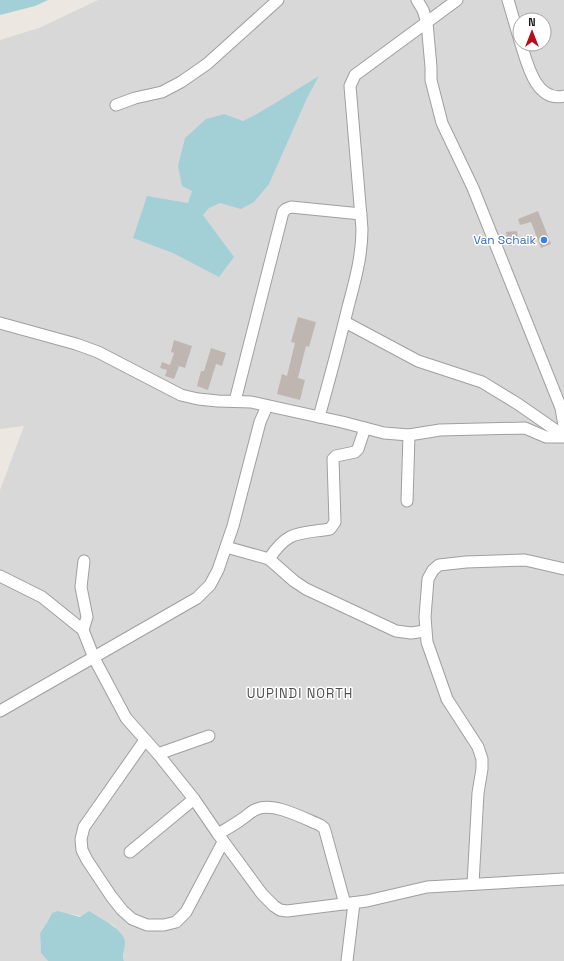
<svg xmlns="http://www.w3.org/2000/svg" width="564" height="961" viewBox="0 0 564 961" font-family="'Space Grotesk',sans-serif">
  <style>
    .residential { fill: #d9d8d8; fill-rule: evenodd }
    .water { fill: #a3d0d7 }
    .building { fill: #c0b6b1 }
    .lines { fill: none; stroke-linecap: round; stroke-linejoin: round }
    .minor-casing { stroke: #9f9f9f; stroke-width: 13 }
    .minor { stroke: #fff; stroke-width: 11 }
    .shop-dot { fill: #3f7fe0; stroke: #fff; stroke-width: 1.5 }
    .labels { text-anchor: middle; stroke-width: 3; stroke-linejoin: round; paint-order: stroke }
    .shop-label { font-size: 12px; fill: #366cbe; stroke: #fff; text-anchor: end }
    .neighbourhood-label { font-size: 13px; letter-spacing: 1px; fill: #4e4e4e; stroke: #fff }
  </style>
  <rect width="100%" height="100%" fill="#ece7e1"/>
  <!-- residential -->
  <path class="residential" d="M 98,0 L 564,0 L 564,961 L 124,961 L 124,952 L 115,926 L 102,920 L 71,914 L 52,914 L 48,921 L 40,933 L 41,952 L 48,961 L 0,961 L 0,490 L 24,426 L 0,429 L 0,40 L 39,28 ZM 520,20 L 544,20 L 544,44 L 520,44 Z"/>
  <!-- water -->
  <g class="water">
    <polygon points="0,0 48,0 35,6 0,15"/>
    <path d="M 319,76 L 307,98 L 269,184 L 254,202 L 241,209 L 220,203 L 209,208 L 203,215 L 234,257 L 219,277 L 173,253 L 133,238 L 147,196 L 188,203 L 192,191 L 182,186 L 178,166 L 185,138 L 206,119 L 224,114 L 243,121 C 270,108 293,91 319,76 Z"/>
    <path d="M 58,911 L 80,917 L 89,911 C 99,918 124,929 125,942 C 125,948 122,955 124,961 L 48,961 L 41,953 L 40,933 L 48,921 L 52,913 Z"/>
  </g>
  <!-- building -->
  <g class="building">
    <polygon points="538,211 551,244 541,248 531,222 520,225 518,219"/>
    <polygon points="517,231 519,245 508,246 506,232"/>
    <polygon points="298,317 316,322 309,347 306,346 298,378 305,380 300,400 277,394 282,374 287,376 295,343 291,342"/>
    <polygon points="174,340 192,346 185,368 179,366 174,379 165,376 167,370 160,368 162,362 170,365 174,353 171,352"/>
    <polygon points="211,348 226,353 222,366 216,364 208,390 197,386 201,371 204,371"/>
  </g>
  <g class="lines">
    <defs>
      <g id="minor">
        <polyline points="417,0 423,10 427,23 431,67 431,80 442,123 473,188 561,408 564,426"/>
        <polyline points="508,0 520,41"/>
        <path d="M 521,44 C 527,63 536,103 564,96"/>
        <polyline points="116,105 135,98 162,92 181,82 207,64 278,0"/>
        <polyline points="345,322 418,361 482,382 518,404 564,436"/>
        <polyline points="0,323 76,344 98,352 181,395 198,399 218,401 251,402 342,422 384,433 409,435 440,430 525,428 546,437 564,437"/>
        <polyline points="235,401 283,212 286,209 291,207 361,214"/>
        <path d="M 319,417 C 329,381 339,344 348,307 C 355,281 362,256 362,229 L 350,86 L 355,75 L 457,0"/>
        <polyline points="407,501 409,435"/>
        <polyline points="226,547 269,559 294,581 306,589 396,631 411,633 425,631"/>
        <path d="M 269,559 C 288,530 298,534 330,529 L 335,522 L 333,459 L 336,456 L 355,452 L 358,449 L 365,428"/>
        <polyline points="0,576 42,597 83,630 94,658 126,718 158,754 194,799 218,834 262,894 274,906 280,910 287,911 367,901 427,887 564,879"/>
        <polyline points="83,630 87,617 81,587 84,561"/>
        <polyline points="0,711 197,598 210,585 218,570 233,526 260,422 267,406"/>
        <polyline points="145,740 84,827 81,839 82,850 87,860 111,896 122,910 132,919 147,925 164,925 176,922 186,912 223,842"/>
        <polyline points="158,754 209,736"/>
        <path d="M 218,834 C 226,829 234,825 242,819 C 247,816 251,811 257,809 C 274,802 303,818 320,825 L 324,828 L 325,831 L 345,904"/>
        <polyline points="130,852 194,799"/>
        <polyline points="473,884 478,793 482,769 482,759 478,747 447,699 427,642 425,617 428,579 433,570 439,565 466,562 525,560 564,569"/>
        <polyline points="347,961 354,903"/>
      </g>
    </defs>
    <!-- minor casing -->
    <use href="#minor" class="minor-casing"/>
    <!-- minor -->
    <use href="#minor" class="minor"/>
  </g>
  <!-- markers -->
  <circle class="shop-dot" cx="544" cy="240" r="4"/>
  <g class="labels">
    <!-- shop labels -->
    <g class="shop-label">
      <text x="536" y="244">Van Schaik</text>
    </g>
    <!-- neighbourhood labels -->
    <g class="neighbourhood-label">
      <text x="300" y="698">UUPINDI NORTH</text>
    </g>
  </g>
  <!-- north arrow -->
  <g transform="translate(532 32)"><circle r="19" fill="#ffffff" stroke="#a4a4a4"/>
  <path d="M0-3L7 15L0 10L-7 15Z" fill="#b80d1d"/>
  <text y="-6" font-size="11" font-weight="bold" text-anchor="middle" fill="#1b1b1b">N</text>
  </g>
</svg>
